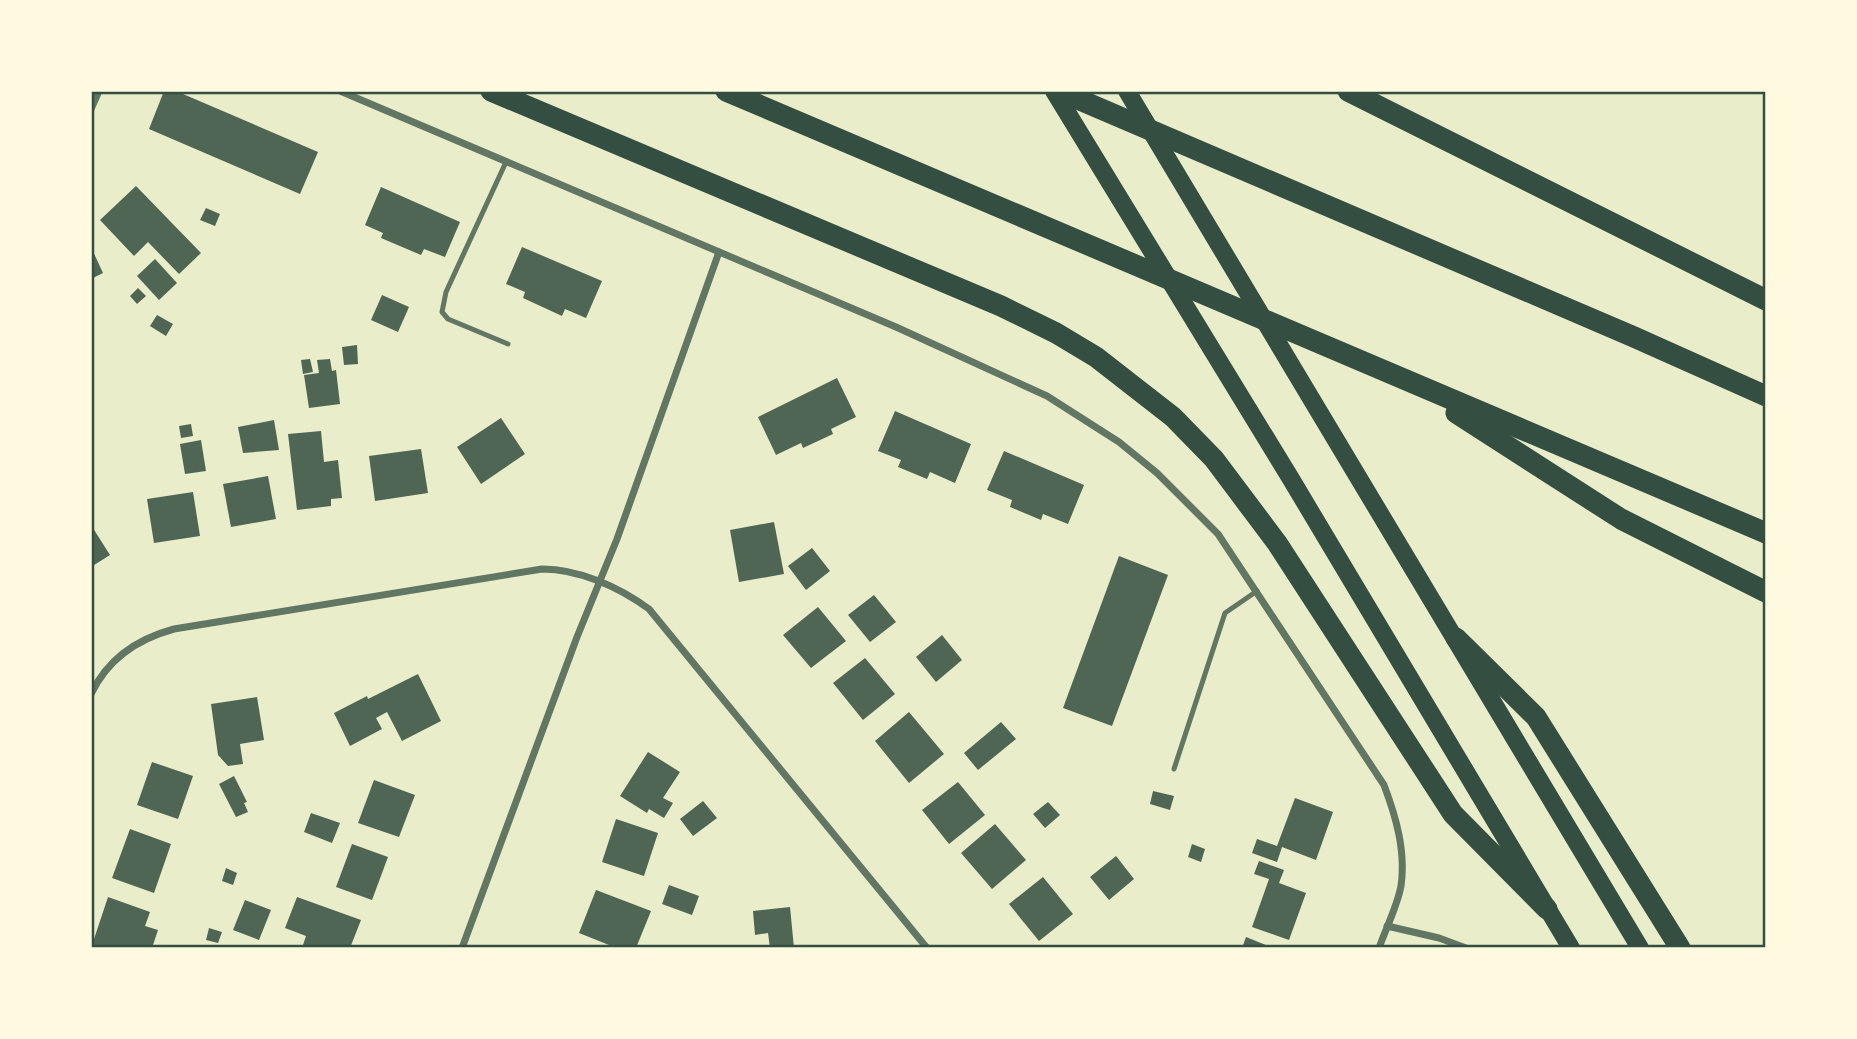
<svg xmlns="http://www.w3.org/2000/svg" width="1857" height="1039" viewBox="0 0 1857 1039" font-family="'Titillium Web',sans-serif">
  <style>
    .building { fill: #4f6655 }
    .lines { fill: none; stroke-linecap: round; stroke-linejoin: round }
    .service { stroke: #617663; stroke-width: 5 }
    .minor { stroke: #617663; stroke-width: 7 }
    .primary { stroke: #344e41; stroke-width: 18 }
    .motorway { stroke: #344e41; stroke-width: 21 }
    .neatline { fill: none; stroke: #344e41; stroke-width: 2.5 }
  </style>
  <rect width="100%" height="100%" fill="#e9edc9"/>
  <!-- building -->
  <g class="building">
    <polygon points="164,91 176,91 318,152 300,194 149,129"/>
    <polygon points="136,186 201,253 179,274 148,242 134,256 100,220"/>
    <polygon points="381,187 460,222 445,257 424,249 421,255 381,238 383,233 365,225"/>
    <polygon points="206,208 220,214 215,226 200,220"/>
    <polygon points="91,247 103,273 91,279"/>
    <polygon points="522,247 602,281 586,318 565,309 562,316 523,298 525,292 506,284"/>
    <polygon points="155,259 177,283 159,300 137,276"/>
    <polygon points="138,288 146,296 137,304 130,296"/>
    <polygon points="382,295 409,307 398,332 371,320"/>
    <polygon points="157,315 173,324 166,336 150,326"/>
    <polygon points="357,345 358,364 344,365 342,347"/>
    <polygon points="310,359 313,372 303,374 301,360"/>
    <polygon points="330,359 332,371 336,370 340,404 309,408 304,375 319,373 317,360"/>
    <polygon points="837,378 856,417 831,429 833,434 803,448 801,443 776,455 758,417"/>
    <polygon points="895,411 971,444 955,483 930,472 927,479 898,467 901,460 878,451"/>
    <polygon points="501,418 525,454 481,484 457,447"/>
    <polygon points="274,420 279,450 243,453 238,427"/>
    <polygon points="191,424 193,436 181,438 179,426"/>
    <polygon points="321,431 324,462 338,460 342,498 331,499 331,506 297,510 288,434"/>
    <polygon points="201,440 206,471 185,474 180,444"/>
    <polygon points="421,449 428,493 375,501 369,456"/>
    <polygon points="1004,451 1084,485 1068,524 1043,514 1041,520 1010,507 1012,500 987,490"/>
    <polygon points="268,476 276,519 231,527 223,484"/>
    <polygon points="193,492 200,536 154,543 147,499"/>
    <polygon points="774,522 784,574 739,582 730,530"/>
    <polygon points="91,525 110,555 91,567"/>
    <polygon points="812,548 830,571 806,590 788,566"/>
    <polygon points="1119,556 1168,575 1112,726 1063,708"/>
    <polygon points="874,595 896,622 870,642 848,615"/>
    <polygon points="818,607 846,641 811,668 783,635"/>
    <polygon points="942,635 962,660 936,682 916,657"/>
    <polygon points="865,658 895,694 863,720 833,683"/>
    <polygon points="418,674 441,721 402,741 387,712 376,718 382,729 350,746 334,713 367,696 368,699"/>
    <polygon points="257,697 264,740 240,744 243,764 228,766 218,755 211,704"/>
    <polygon points="909,712 944,754 909,783 875,741"/>
    <polygon points="1001,722 1016,739 978,770 964,753"/>
    <polygon points="648,752 680,772 663,798 673,803 664,818 649,809 647,813 620,796"/>
    <polygon points="152,762 193,776 178,819 137,805"/>
    <polygon points="234,776 247,802 244,803 248,812 236,817 219,784"/>
    <polygon points="374,780 415,795 399,837 358,823"/>
    <polygon points="958,782 985,815 949,844 922,810"/>
    <polygon points="1153,791 1174,796 1170,810 1150,804"/>
    <polygon points="1295,798 1333,812 1316,860 1282,847 1277,862 1252,853 1257,839 1277,846"/>
    <polygon points="703,801 717,818 693,836 680,819"/>
    <polygon points="1048,802 1060,815 1045,828 1033,814"/>
    <polygon points="311,813 340,823 332,843 304,832"/>
    <polygon points="616,819 658,833 644,876 602,862"/>
    <polygon points="995,824 1026,860 992,889 961,853"/>
    <polygon points="130,829 171,844 154,893 112,878"/>
    <polygon points="352,844 388,857 372,900 336,887"/>
    <polygon points="1192,844 1205,849 1201,862 1188,857"/>
    <polygon points="1116,856 1134,879 1109,900 1090,877"/>
    <polygon points="1259,861 1284,870 1279,883 1306,893 1289,940 1252,927 1269,879 1254,874"/>
    <polygon points="226,868 237,873 233,885 222,881"/>
    <polygon points="1043,877 1073,914 1039,941 1009,904"/>
    <polygon points="669,885 699,896 692,915 662,904"/>
    <polygon points="596,890 651,911 636,948 614,947 579,933"/>
    <polygon points="108,897 150,912 145,926 158,930 152,948 101,948 92,945"/>
    <polygon points="297,897 361,920 350,948 302,948 306,936 285,928"/>
    <polygon points="245,900 271,910 259,940 233,930"/>
    <polygon points="790,907 794,948 770,948 768,933 755,935 753,911"/>
    <polygon points="209,928 222,932 218,943 206,940"/>
    <polygon points="1246,937 1273,948 1242,948"/>
  </g>
  <g class="lines">
    <!-- service -->
    <g class="service">
      <polyline points="506,162 446,292 442,312 448,319 508,344"/>
      <polyline points="1174,769 1225,613 1257,591"/>
    </g>
    <!-- minor -->
    <g class="minor">
      <path d="M 340,91 L 896,327 L 1047,396 L 1119,442 L 1157,473 L 1218,534 L 1384,785 C 1396,817 1406,851 1401,886 C 1397,907 1386,928 1379,948"/>
      <polyline points="91,109 99,91"/>
      <path d="M 91,694 C 108,658 137,639 174,629 L 542,569 C 579,569 619,587 649,609 L 927,948"/>
      <polyline points="1387,926 1439,938 1466,948"/>
      <polyline points="462,948 577,637 617,539 719,252"/>
    </g>
    <!-- primary -->
    <g class="primary">
      <polyline points="1054,91 1291,479 1571,948"/>
      <polyline points="1127,91 1640,948"/>
    </g>
    <!-- motorway -->
    <g class="motorway">
      <polyline points="491,91 1001,306 1056,333 1096,357 1173,417 1214,459 1277,543 1453,814 1547,909"/>
      <polyline points="726,91 1766,533"/>
      <polyline points="1059,91 1634,337 1766,396"/>
      <polyline points="1348,91 1766,300"/>
      <polyline points="1456,413 1621,519 1766,592"/>
      <polyline points="1456,638 1536,717 1680,948"/>
    </g>
  </g>
  <!-- border -->
  <rect width="1857" height="1039" fill="none" stroke="#fefae0" stroke-width="186"/>
  <rect x="93" y="93" width="1671" height="853" class="neatline"/>
</svg>
